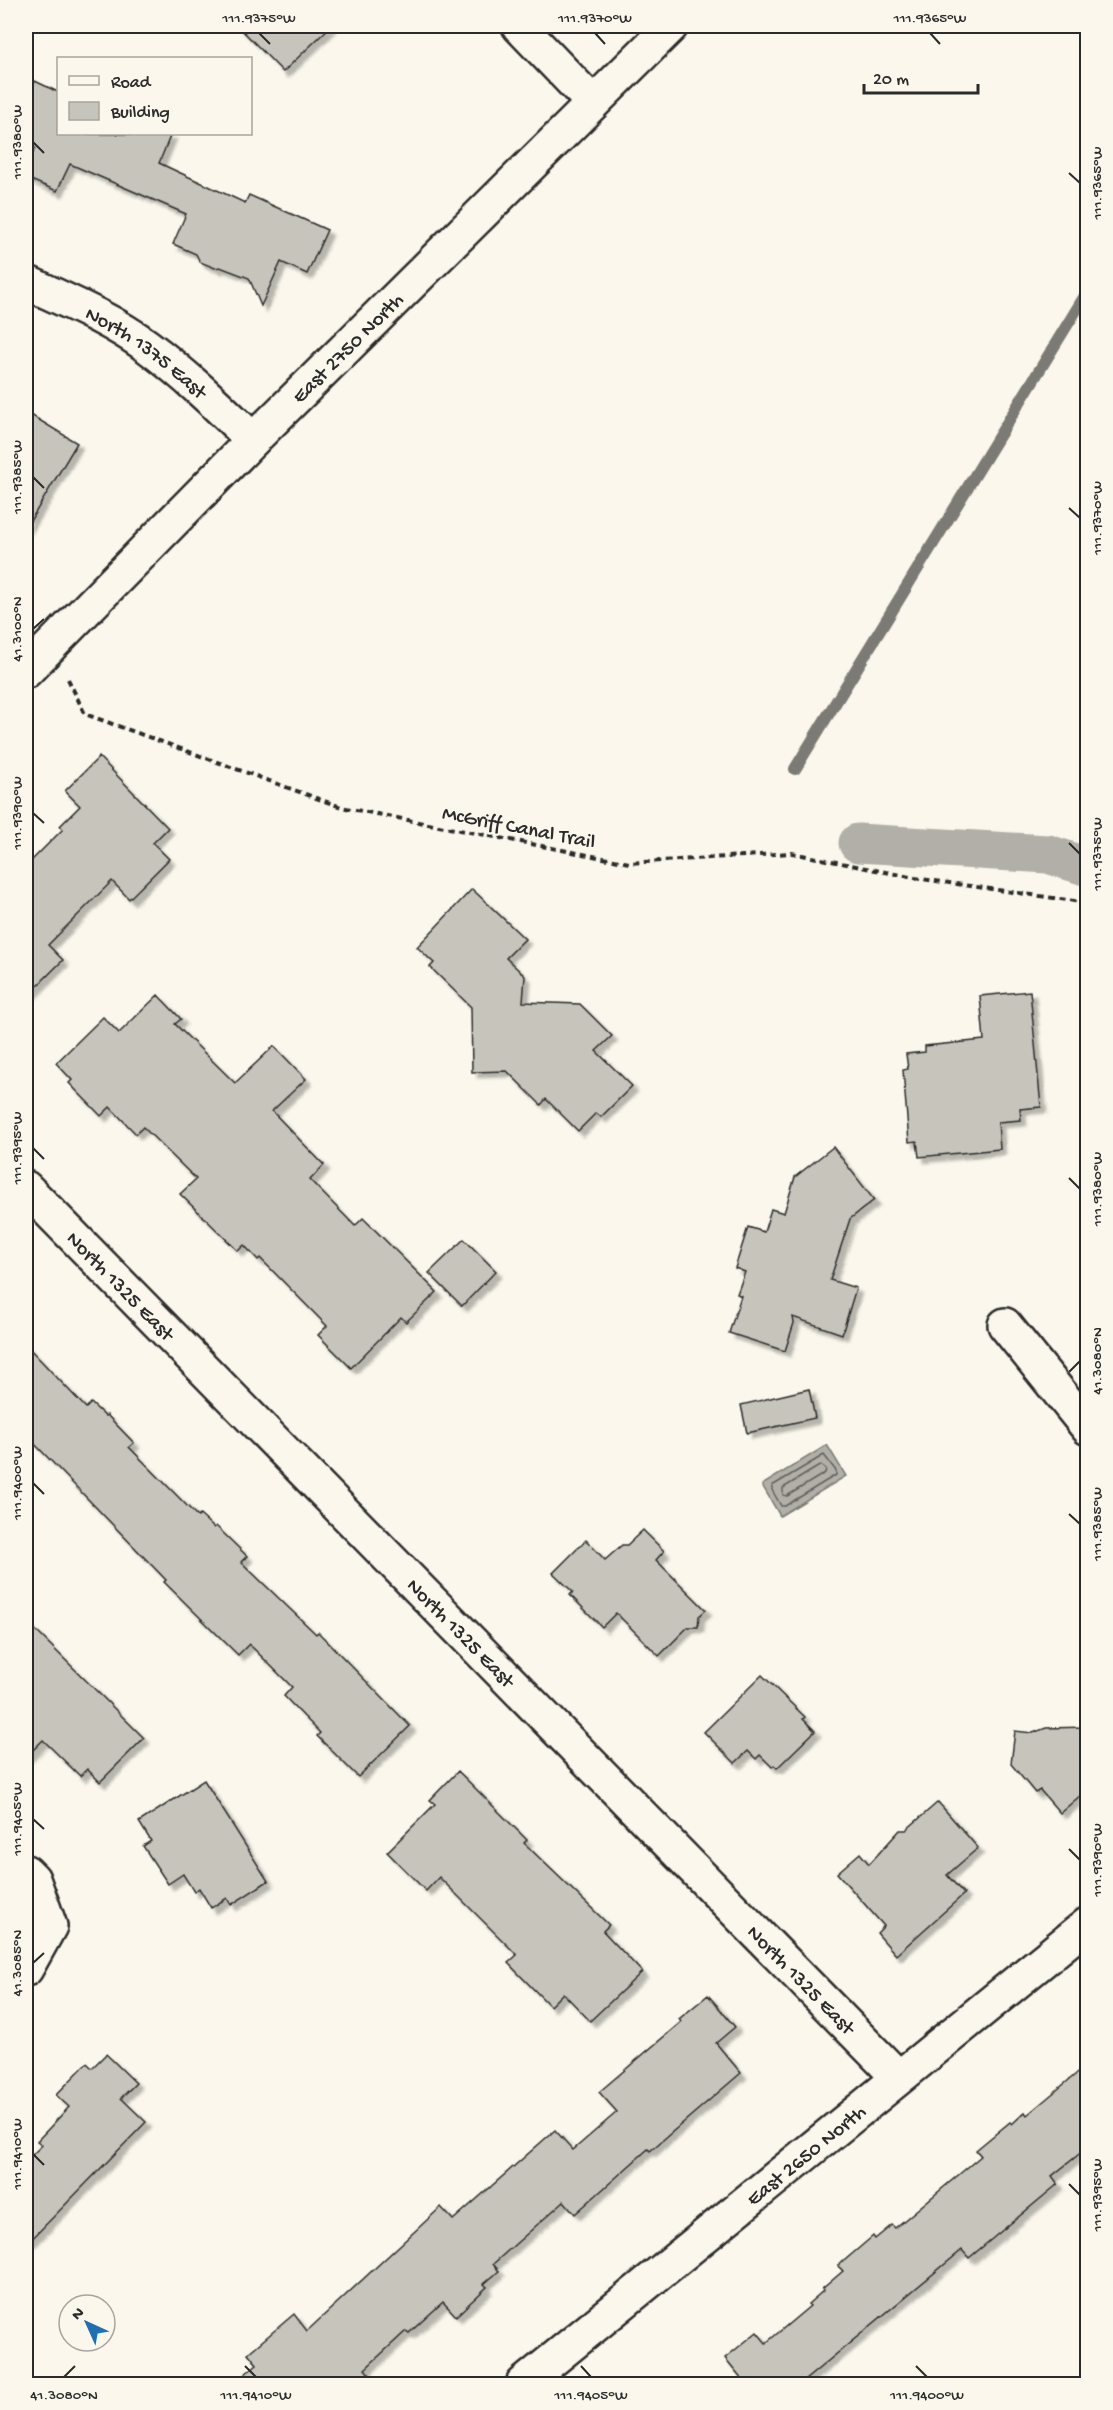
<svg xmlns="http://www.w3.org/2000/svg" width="1113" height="2410" viewBox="0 0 1113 2410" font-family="'Gochi Hand',sans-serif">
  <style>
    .water { fill: #b1afa7; stroke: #7b7a75; stroke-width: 1.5 }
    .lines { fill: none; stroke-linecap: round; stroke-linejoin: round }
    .shore { stroke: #61605d; stroke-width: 1.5 }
    .stream { stroke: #7b7a75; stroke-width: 12 }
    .canal { stroke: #b1afa7; stroke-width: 39 }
    .building { fill: #c7c4bc; stroke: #2b2b2b; stroke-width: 1.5; filter: url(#shadow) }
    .minor-casing { stroke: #2b2b2b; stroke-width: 38 }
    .path { stroke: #2b2b2b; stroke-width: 4; stroke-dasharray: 6 4.5; stroke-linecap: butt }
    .minor { stroke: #fbf7ec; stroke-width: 33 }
    .ticks { fill: none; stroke: #2b2b2b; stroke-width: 2 }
    .labels { text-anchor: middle; stroke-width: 4.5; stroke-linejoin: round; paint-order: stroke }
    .street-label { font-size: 21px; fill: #2b2b2b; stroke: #fbf7ec }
    .neatline { fill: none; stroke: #2b2b2b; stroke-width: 2 }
    .ticks-label { font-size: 15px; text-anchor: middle; fill: #2b2b2b }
  </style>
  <defs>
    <filter id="shadow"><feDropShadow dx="5.5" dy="5.5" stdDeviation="1.5" flood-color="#0004"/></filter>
  </defs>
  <rect width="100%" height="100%" fill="#fbf7ec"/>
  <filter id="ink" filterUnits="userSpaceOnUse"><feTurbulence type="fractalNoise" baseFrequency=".0167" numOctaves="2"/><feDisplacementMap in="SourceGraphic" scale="12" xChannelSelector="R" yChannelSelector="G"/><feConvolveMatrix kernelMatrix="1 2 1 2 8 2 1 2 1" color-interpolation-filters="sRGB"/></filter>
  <g filter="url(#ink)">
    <!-- water -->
    <polygon class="water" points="827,1445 846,1476 780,1516 762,1485"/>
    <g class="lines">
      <!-- shore -->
      <g class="shore">
        <polygon points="824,1455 836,1471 836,1475 785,1506 781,1506 772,1490 772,1486"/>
        <polygon points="821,1465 826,1469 825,1473 787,1496 783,1495 783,1488"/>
      </g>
      <!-- stream -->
      <polyline class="stream" points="795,769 1088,291"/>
      <!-- canal -->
      <polyline class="canal" points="858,843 1048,854 1088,867"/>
    </g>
    <!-- building -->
    <g class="building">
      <polygon points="238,26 331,26 283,72"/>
      <polygon points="35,81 58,92 58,134 171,134 159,163 245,203 249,195 327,230 307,274 281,262 261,306 249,278 220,267 215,268 200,262 196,254 173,244 186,214 70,164 57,191 26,178 26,171 35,148 26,144 26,102"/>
      <polygon points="26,412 77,443 26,528"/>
      <polygon points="99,757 168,828 153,843 169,859 129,899 112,881 48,945 63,960 26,997 26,866 63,829 60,826 80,806 65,791"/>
      <polygon points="472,889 525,939 506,958 525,976 523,1002 580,1004 612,1036 596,1051 632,1086 601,1117 596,1113 578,1131 546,1099 541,1105 507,1071 472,1072 471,1007 430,967 434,963 417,947"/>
      <polygon points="1030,991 1041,1107 1020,1109 1021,1120 998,1122 1000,1149 919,1157 917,1141 909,1142 903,1070 908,1069 906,1054 925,1052 925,1046 984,1040 980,996"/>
      <polygon points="158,995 181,1019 175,1024 235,1083 274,1046 306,1079 272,1111 324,1165 310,1180 355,1226 363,1218 437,1292 406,1322 401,1317 351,1368 318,1335 327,1326 260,1258 258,1260 244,1245 238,1251 180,1194 196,1179 143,1127 136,1134 110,1107 101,1116 69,1083 72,1080 56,1063 103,1017 119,1033"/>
      <polygon points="833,1147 874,1200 850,1219 830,1280 856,1288 842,1334 793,1317 794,1323 785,1351 729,1333 741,1296 737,1294 745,1272 735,1268 748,1227 764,1232 771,1209 784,1213 795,1177"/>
      <polygon points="464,1239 496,1271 462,1306 429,1273"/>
      <polygon points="26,1345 86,1408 91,1403 105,1416 107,1415 134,1443 129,1447 198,1517 200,1515 214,1528 216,1526 247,1556 241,1562 316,1634 318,1632 410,1726 358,1777 317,1736 320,1733 284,1696 292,1687 249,1644 238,1655 164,1582 166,1580 26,1435"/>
      <polygon points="809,1389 815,1418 747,1433 741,1405"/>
      <polygon points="643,1530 664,1551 656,1560 706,1610 699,1616 698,1627 688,1627 659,1656 616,1613 602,1627 570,1595 573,1592 553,1573 586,1540 605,1560 622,1545 627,1545"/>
      <polygon points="26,1621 144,1738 100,1782 87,1769 80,1776 43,1740 26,1757"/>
      <polygon points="762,1675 805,1717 803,1719 815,1731 777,1768 774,1765 772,1767 760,1755 756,1759 748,1751 735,1763 704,1732"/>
      <polygon points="1088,1727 1088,1789 1060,1813 1040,1790 1035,1793 1011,1764 1015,1731 1033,1733 1046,1728"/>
      <polygon points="458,1771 527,1840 524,1843 609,1925 603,1931 642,1972 590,2021 563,1993 550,2006 508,1963 517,1955 439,1877 426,1891 387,1852 435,1804 430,1800"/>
      <polygon points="204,1780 268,1881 231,1905 227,1898 211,1908 199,1888 194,1892 183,1874 168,1884 143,1846 151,1841 139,1822"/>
      <polygon points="938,1802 978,1848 947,1875 964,1894 896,1955 877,1933 884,1926 837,1873 860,1853 869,1864 900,1830 906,1830"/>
      <polygon points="708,1995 735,2027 716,2043 741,2073 650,2151 648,2149 575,2214 564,2201 493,2264 499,2271 484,2284 487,2287 456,2316 443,2302 409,2333 406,2331 365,2369 378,2385 232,2385 257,2364 248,2353 294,2314 307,2331 441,2207 453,2220 555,2130 573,2150 617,2112 599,2092 681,2022 679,2019"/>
      <polygon points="106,2054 136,2083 121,2098 146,2122 26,2245 26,2161 42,2145 37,2141 69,2107 56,2095 87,2063 92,2068"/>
      <polygon points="1088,2064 1088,2147 1052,2176 1058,2184 969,2258 962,2250 799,2385 747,2385 725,2358 757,2332 766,2343 810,2306 808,2304 824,2290 822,2289 843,2271 838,2266 873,2236 875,2239 892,2225 895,2228 981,2156 976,2150 1010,2122 1012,2124 1025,2112 1027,2115"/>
    </g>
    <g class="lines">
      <defs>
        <g id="minor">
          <polyline points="519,26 593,103"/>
          <path id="s1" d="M 26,282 C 67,301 110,319 147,346 C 185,374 219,407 253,440"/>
          <path id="s2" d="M 26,671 L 253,440 L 671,26"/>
          <path id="s3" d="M 26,1188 L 898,2077"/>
          <polyline points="1005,1325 1088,1428"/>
          <polyline points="26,1872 33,1879 50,1926 26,1969"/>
          <path id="s4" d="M 523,2384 L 1088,1924"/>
        </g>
      </defs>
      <!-- minor casing -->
      <use href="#minor" class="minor-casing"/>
      <!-- path -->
      <g class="path">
        <polyline points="26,603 34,614"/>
        <polyline points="68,679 85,714 341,807 629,863 792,853 915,878 1088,903"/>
      </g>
      <!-- minor -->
      <use href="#minor" class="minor"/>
    </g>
  </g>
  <!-- ticks -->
  <path class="ticks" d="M 259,33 L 270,44M 595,33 L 605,44M 930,33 L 940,44M 33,142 L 44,153M 1069,173 L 1080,183M 33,477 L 44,488M 1069,508 L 1080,518M 33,629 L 44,619M 33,813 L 44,823M 1069,843 L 1080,854M 33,1148 L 44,1159M 1069,1178 L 1080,1189M 1069,1372 L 1080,1361M 33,1483 L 44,1494M 1069,1514 L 1080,1524M 33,1819 L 44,1829M 1069,1849 L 1080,1860M 33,1963 L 44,1953M 33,2154 L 44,2165M 1069,2184 L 1080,2195M 245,2366 L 256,2377M 581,2366 L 591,2377M 916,2366 L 927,2377M 64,2377 L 75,2366"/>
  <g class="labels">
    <!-- street labels -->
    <g class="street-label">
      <text dy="7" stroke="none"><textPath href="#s2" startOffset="456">East 2750 North</textPath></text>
      <text dy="7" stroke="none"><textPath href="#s1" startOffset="140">North 1375 East</textPath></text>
      <text transform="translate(519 826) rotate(11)" y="7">McGriff Canal Trail</text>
      <text dy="7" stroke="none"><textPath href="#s3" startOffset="136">North 1325 East</textPath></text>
      <text dy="7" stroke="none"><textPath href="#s3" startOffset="622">North 1325 East</textPath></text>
      <text dy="7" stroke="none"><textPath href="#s3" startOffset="1108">North 1325 East</textPath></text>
      <text dy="7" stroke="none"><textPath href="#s4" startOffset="364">East 2650 North</textPath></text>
    </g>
  </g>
  <!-- margin -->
  <rect width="1113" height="2410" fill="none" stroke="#fbf7ec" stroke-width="66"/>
  <!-- legend -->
  <rect x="57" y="57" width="195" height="78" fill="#fbf7ec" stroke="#a8a59f" stroke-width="1.5"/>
  <rect x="69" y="76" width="30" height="9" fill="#fbf7ec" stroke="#a8a59f" stroke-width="1.5"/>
  <text x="111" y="87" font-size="18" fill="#2b2b2b">Road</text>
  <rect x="69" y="102" width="30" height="18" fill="#c7c4bc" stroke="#a8a59f" stroke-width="1.5"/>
  <text x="111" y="117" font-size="18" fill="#2b2b2b">Building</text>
  <!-- north arrow -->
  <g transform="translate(87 2323) rotate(315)"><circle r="28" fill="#fbf7ec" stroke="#a8a59f" stroke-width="1.5"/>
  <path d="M0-4.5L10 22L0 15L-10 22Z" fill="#1f6fb2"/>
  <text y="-9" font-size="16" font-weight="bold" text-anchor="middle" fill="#2b2b2b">N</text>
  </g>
  <!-- scale -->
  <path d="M864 84v9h114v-9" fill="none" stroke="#2b2b2b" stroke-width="3"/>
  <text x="873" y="84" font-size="18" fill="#2b2b2b" stroke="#fbf7ec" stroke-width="4.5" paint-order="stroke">20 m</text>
  <rect x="33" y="33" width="1047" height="2344" class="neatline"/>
  <g class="ticks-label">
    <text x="259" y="22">111.9375°W</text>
    <text x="595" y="22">111.9370°W</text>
    <text x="930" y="22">111.9365°W</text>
    <text transform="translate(16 142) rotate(-90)" y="5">111.9380°W</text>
    <text transform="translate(1096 183) rotate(-90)" y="5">111.9365°W</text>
    <text transform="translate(16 477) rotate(-90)" y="5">111.9385°W</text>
    <text transform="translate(1096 518) rotate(-90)" y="5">111.9370°W</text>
    <text transform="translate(16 629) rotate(-90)" y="5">41.3100°N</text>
    <text transform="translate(16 813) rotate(-90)" y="5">111.9390°W</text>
    <text transform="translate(1096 854) rotate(-90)" y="5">111.9375°W</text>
    <text transform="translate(16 1148) rotate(-90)" y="5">111.9395°W</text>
    <text transform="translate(1096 1189) rotate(-90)" y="5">111.9380°W</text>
    <text transform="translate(1096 1361) rotate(-90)" y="5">41.3080°N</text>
    <text transform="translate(16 1483) rotate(-90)" y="5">111.9400°W</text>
    <text transform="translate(1096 1524) rotate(-90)" y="5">111.9385°W</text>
    <text transform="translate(16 1819) rotate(-90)" y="5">111.9405°W</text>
    <text transform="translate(1096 1860) rotate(-90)" y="5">111.9390°W</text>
    <text transform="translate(16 1963) rotate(-90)" y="5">41.3085°N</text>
    <text transform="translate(16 2154) rotate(-90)" y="5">111.9410°W</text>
    <text transform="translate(1096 2195) rotate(-90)" y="5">111.9395°W</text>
    <text x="64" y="2399">41.3080°N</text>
    <text x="256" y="2399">111.9410°W</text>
    <text x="591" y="2399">111.9405°W</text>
    <text x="927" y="2399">111.9400°W</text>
  </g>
</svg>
